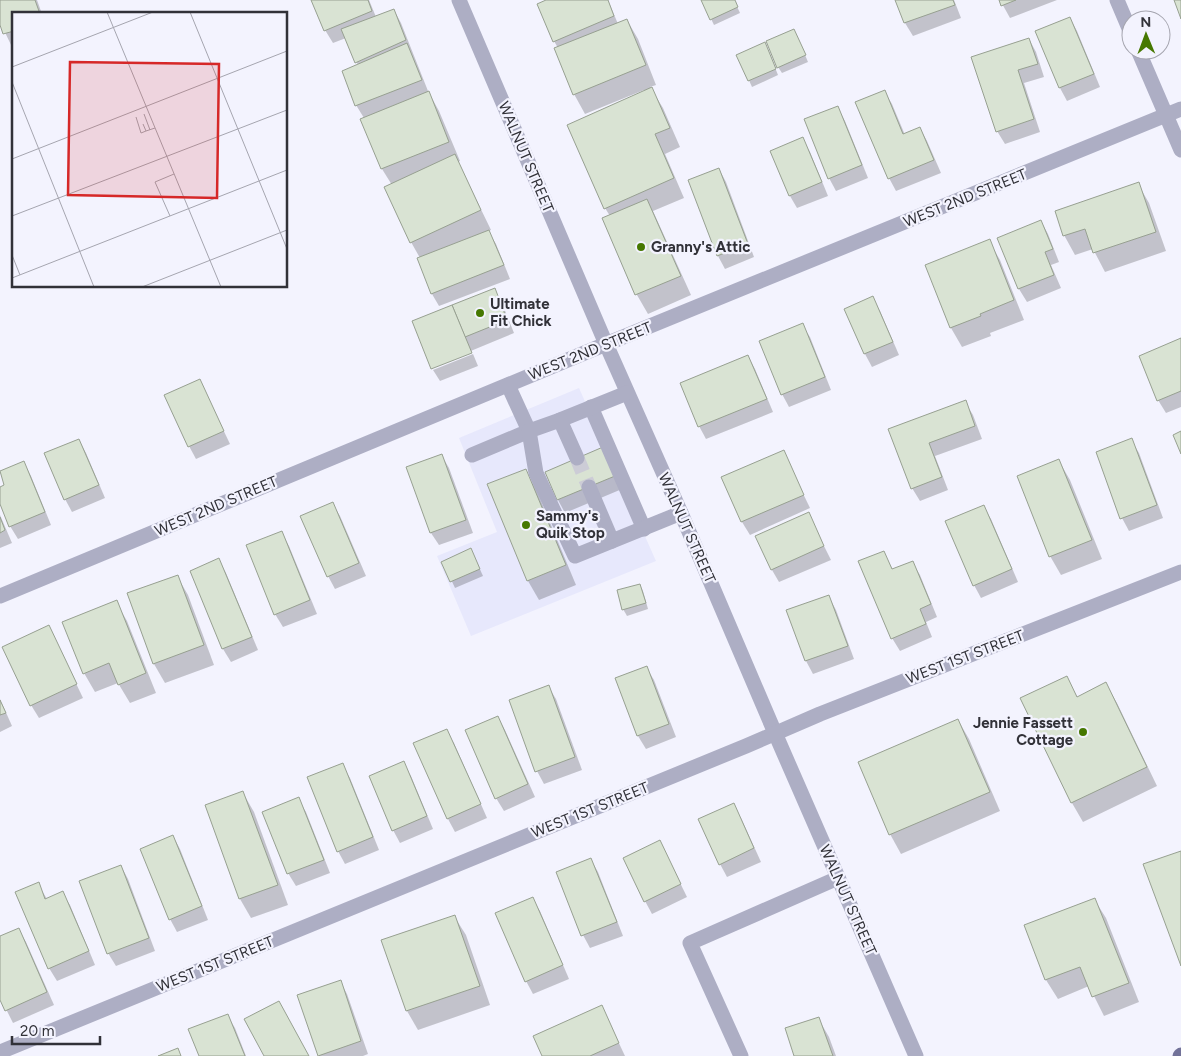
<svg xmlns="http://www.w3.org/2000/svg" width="1181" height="1056" viewBox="0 0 1181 1056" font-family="Figtree,sans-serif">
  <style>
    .built { fill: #e7e8fc }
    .shadow { fill: #0003 }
    .building { fill: #d9e3d3; stroke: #97a091 }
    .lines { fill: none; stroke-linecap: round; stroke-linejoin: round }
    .minor-tunnel { stroke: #ccccd6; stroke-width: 15; stroke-dasharray: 15 8; stroke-linecap: butt }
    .minor { stroke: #adaec4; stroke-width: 15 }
    .major { stroke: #727299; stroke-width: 15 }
    .poi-dot { fill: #467801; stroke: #f3f3fe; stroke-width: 2 }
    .labels { text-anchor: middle; stroke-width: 4.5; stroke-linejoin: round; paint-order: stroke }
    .street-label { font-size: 15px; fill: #313138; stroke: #f3f3fe }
    .poi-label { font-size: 15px; font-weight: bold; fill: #313138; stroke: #f3f3fe; text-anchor: start }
    .inset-road { fill: none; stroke: #a5a5af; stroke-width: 1 }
    .view { fill: #d62828; fill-opacity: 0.15; stroke: #d62828; stroke-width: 2.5 }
    .inset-edge { fill: none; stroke: #313138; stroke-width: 2.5 }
  </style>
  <rect width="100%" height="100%" fill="#f3f3fe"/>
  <!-- built -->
  <polygon class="built" points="579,388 656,561 471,636 437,556 497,532 459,438"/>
  <!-- shadow -->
  <g class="shadow">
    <polygon points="0,0 37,0 42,14 14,14 14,46 12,47 0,22"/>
    <polygon points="313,0 369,0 376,17 394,10 401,23 428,91 439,111 460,161 458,162 491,230 488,231 496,244 510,279 439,306 432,294 419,259 420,258 411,242 392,185 382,169 362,119 364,118 356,105 358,65 346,38 333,43 325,30"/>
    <polygon points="549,0 608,0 618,24 627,20 638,39 656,85 650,87 663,108 680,147 665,154 684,198 653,211 691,295 648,314 637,295 603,219 610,216 605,208 645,92 644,90 585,114 574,94 558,48 554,41"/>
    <polygon points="702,0 734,0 740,13 714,25"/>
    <polygon points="897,0 954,0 961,18 913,36 905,23"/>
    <polygon points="1000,0 1057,0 1010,18"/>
    <polygon points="1070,18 1077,31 1100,87 1067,101 1060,88 1037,32"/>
    <polygon points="797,36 808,62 782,73 778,67"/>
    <polygon points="1029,39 1036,52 1044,77 1024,83 1040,132 1005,144 997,131 973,57"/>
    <polygon points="768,50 778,75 752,87 738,56"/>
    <polygon points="884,91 892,104 905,135 920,128 927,141 941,173 896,191 889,178"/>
    <polygon points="838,108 845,121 868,178 836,191 829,178"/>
    <polygon points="802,139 810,152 828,196 797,208 790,196 772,152"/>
    <polygon points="719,169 726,182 754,257 725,269 718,256 689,181"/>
    <polygon points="1138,184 1149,203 1166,251 1105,272 1093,249 1075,255 1064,235"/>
    <polygon points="1041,221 1048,234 1059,262 1051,265 1061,288 1027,302 1019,289 999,239"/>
    <polygon points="989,241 1000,260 1024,320 990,333 991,336 962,347 951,328 927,266"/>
    <polygon points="494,290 502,303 514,333 432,367"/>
    <polygon points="872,298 880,311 899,355 872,367 865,354 846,309"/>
    <polygon points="802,325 810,337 831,390 789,407 782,394"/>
    <polygon points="1181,340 1181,407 1166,413 1158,400"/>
    <polygon points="473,354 478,366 440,381 433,370"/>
    <polygon points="748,356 755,369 773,412 706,439 699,426"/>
    <polygon points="200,381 230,444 196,459 189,446"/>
    <polygon points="965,402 973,415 982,439 935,456 948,490 920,501 912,488 890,430"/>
    <polygon points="79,440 86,453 105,498 72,512 65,499"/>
    <polygon points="1131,440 1139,453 1163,518 1129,531 1122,518"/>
    <polygon points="783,452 810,508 750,535 742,522 723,477"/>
    <polygon points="442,456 449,468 473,533 439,545 431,533"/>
    <polygon points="1059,461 1070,480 1102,559 1061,575 1050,556"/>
    <polygon points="610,462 622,489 565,513 558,500 547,472"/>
    <polygon points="24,463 31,476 51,525 18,539 10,526 0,501 0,488 6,486 0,472"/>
    <polygon points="525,470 536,489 576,585 539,600 528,581 488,485"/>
    <polygon points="332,503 340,516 366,576 335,589 328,576"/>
    <polygon points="983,506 991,519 1018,582 981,598 974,585"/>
    <polygon points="808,514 831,560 779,582 772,570"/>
    <polygon points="0,515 12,543 0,548"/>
    <polygon points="282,533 289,546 317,614 283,627 275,614"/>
    <polygon points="883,552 893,570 912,562 920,575 937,617 926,622 932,637 900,651 892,638"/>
    <polygon points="474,556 483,576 455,588 443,562"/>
    <polygon points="219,560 226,573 258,650 231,662 223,649 191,572"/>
    <polygon points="177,576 188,595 214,665 165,683 154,664 128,594"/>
    <polygon points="640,585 643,591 648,609 627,616 623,609"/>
    <polygon points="829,597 836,610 854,659 813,674 806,661 788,611"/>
    <polygon points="116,602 127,621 156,693 130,703 118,683 95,692 84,673"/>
    <polygon points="49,627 83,698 39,718 31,705"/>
    <polygon points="646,667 654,680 676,737 646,749 638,736 616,679"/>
    <polygon points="1066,677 1078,698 1106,684 1117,703 1157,786 1083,822 1072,803 1021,699"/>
    <polygon points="548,686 556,699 582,770 544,784 537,771 510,701"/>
    <polygon points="0,699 12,726 0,732"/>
    <polygon points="498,717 505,730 535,797 504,811 496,798"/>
    <polygon points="958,720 969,739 1000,811 901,854 890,834"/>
    <polygon points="446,730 454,743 487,818 455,832 448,819 414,744"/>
    <polygon points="403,763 411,776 433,829 400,843 393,830"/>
    <polygon points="342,765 350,778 379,850 345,864 338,851"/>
    <polygon points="243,793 254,812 288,905 251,918 240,899 206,806"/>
    <polygon points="298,799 306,812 330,873 296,886 288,873"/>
    <polygon points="741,818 761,862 727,877 720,864"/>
    <polygon points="173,836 180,849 208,920 177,932 170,919"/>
    <polygon points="660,842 687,897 652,914 645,901"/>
    <polygon points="591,860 598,872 623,936 590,948 583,935 558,873"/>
    <polygon points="121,866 128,879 155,951 116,966 108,953"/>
    <polygon points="38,884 47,899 62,893 70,905 95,965 57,981 49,968"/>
    <polygon points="532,898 540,911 569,979 533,994 526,981"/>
    <polygon points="1094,899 1106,918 1139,1002 1104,1016 1089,986 1058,999 1046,980 1025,926"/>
    <polygon points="454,916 466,935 490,1005 418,1030 407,1011"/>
    <polygon points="19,930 26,942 54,1005 13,1023 0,997 0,938"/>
    <polygon points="340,981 347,994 368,1054 363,1056 319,1056 299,995"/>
    <polygon points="602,1007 625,1056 543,1056"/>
    <polygon points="227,1015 235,1028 246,1056 200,1056"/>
    <polygon points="818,1018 829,1037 836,1056 796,1056"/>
  </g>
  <!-- building -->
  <g class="building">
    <polygon points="0,0 35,0 40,14 14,14 14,31 3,34 0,25"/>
    <polygon points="311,0 368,0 372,11 324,31"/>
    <polygon points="546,0 608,0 614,16 553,42 537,4"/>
    <polygon points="701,0 735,0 738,7 710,20"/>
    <polygon points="895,0 953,0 955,5 904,23"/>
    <polygon points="999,0 1016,0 1001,6"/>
    <polygon points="1174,0 1181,0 1181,19"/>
    <polygon points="394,9 406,40 355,63 341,29"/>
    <polygon points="1070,17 1094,74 1059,88 1035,31"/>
    <polygon points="627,19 646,65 573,95 554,48"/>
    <polygon points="794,29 806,55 777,68 766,41"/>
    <polygon points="1029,38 1038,64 1018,70 1034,119 996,132 971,57"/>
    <polygon points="765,42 776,69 748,81 736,55"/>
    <polygon points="407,43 422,80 355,106 342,71"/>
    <polygon points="652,87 670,128 655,134 674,178 604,209 567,125"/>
    <polygon points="885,90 903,134 920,127 934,160 888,179 855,102"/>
    <polygon points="429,91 449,142 381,169 360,119"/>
    <polygon points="838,106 862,165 828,179 804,119"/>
    <polygon points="803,137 822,182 789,196 770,151"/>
    <polygon points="455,154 481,210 410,243 384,187"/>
    <polygon points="719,168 748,244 717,256 688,180"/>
    <polygon points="1139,182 1156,232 1093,253 1085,229 1063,236 1055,211"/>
    <polygon points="647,199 681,276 635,295 602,218"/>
    <polygon points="1041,220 1053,249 1045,252 1054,275 1018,289 997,238"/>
    <polygon points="489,230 504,265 431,294 417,258"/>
    <polygon points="990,239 1014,300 980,314 981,316 950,328 925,265"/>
    <polygon points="495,288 507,320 465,337 452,305"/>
    <polygon points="873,296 893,342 864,354 844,309"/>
    <polygon points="452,305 472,353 431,369 412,321"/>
    <polygon points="803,323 825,377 781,395 759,341"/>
    <polygon points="1181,338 1181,391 1157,401 1139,356"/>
    <polygon points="748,355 767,399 698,427 680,383"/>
    <polygon points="200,379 224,431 188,447 164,395"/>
    <polygon points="966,400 975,426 929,443 942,477 911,489 888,429"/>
    <polygon points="1181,431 1181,454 1173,435"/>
    <polygon points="1132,438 1157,505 1120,519 1096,452"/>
    <polygon points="79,439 99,485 64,500 44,453"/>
    <polygon points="603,447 615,476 557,500 545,472"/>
    <polygon points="784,450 804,495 741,522 721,477"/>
    <polygon points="442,454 466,520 430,533 406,467"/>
    <polygon points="1059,459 1092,540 1049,557 1017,476"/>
    <polygon points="24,461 45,512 9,527 0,504 0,487 4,485 0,471"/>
    <polygon points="526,469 566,565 527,581 487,484"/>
    <polygon points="333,502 359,563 327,577 300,516"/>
    <polygon points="984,505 1012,569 973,586 945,521"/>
    <polygon points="809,512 824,546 771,570 755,536"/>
    <polygon points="0,517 5,530 0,533"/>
    <polygon points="282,531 310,600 274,615 246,545"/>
    <polygon points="471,548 480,569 450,582 441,562"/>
    <polygon points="884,551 892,569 913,561 931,604 920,609 926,624 891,639 858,561"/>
    <polygon points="219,558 252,637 222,649 190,571"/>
    <polygon points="178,575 204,645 153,664 127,593"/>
    <polygon points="640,584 646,603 622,610 617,590"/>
    <polygon points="829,595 848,646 805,661 786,610"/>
    <polygon points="117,600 146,673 118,685 109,663 83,674 62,622"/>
    <polygon points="49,625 77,684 30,706 2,647"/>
    <polygon points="647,666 669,724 637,736 615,678"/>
    <polygon points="1067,676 1077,697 1106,682 1147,767 1071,803 1020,698"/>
    <polygon points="549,685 575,757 535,772 509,700"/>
    <polygon points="0,700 6,713 0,715"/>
    <polygon points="498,716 528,784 495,799 465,730"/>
    <polygon points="958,719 990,792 889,835 858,762"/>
    <polygon points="447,729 481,804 447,819 413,743"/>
    <polygon points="404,761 427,816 392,831 369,776"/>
    <polygon points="343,763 373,837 337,852 307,777"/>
    <polygon points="243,791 278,885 239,899 205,805"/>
    <polygon points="299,797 324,860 287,874 262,812"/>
    <polygon points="734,803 754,848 719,865 698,819"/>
    <polygon points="173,835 202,906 169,920 140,849"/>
    <polygon points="660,840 681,884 644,902 623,858"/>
    <polygon points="1181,851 1181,966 1143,864"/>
    <polygon points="591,858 617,922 581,936 556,872"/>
    <polygon points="121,865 149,938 107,954 79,881"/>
    <polygon points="39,882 45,899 63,891 89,951 48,969 15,892"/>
    <polygon points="533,897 563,965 525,982 495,913"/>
    <polygon points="1095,898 1129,983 1092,997 1080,967 1045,980 1024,925"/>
    <polygon points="455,915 480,986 406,1011 381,940"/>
    <polygon points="19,928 47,992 5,1011 0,1000 0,936"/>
    <polygon points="341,980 361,1041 318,1056 297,995"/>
    <polygon points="279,1001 309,1056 264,1056 244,1019"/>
    <polygon points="602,1005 619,1043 590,1056 542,1056 533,1036"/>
    <polygon points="228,1014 245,1056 199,1056 188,1029"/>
    <polygon points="819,1017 833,1056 794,1056 785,1028"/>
    <polygon points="178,1048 181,1056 158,1056"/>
  </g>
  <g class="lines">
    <!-- minor-tunnel -->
    <polyline class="minor-tunnel" points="577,458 589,487"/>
    <!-- minor -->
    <g class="minor">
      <polyline points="459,0 606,344 681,513 775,733 916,1056"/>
      <polyline points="1117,0 1131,33"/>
      <polyline points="1138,50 1181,150"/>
      <polyline points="591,407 644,529"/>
      <polyline points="560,420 627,393"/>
      <polyline points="472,455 529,431 508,385"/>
      <polyline points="577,458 560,420 529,431 536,473 575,556 612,541"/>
      <polyline points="589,487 612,541 681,513"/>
      <polyline points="0,596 606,344 1181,109"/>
      <polyline points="0,1052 746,746 820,714 1181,572"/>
      <polyline points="741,1056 690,943 838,878"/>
    </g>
    <!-- major -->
    <polyline class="major" points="1180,1056 1181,1055"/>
  </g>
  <!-- markers -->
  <g class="poi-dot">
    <circle cx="641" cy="247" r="5"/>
    <circle cx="480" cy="313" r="5"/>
    <circle cx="526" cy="525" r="5"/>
    <circle cx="1083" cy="732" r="5"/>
  </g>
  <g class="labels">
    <!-- street labels -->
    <g class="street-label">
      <text transform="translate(526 157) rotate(67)" y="5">WALNUT STREET</text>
      <text transform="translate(965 198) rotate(-22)" y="5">WEST 2ND STREET</text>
      <text transform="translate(590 351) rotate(-22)" y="5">WEST 2ND STREET</text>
      <text transform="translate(216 506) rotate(-23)" y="5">WEST 2ND STREET</text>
      <text transform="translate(687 528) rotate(66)" y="5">WALNUT STREET</text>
      <text transform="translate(965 657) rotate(-21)" y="5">WEST 1ST STREET</text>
      <text transform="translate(590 810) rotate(-22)" y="5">WEST 1ST STREET</text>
      <text transform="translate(848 900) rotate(66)" y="5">WALNUT STREET</text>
      <text transform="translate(215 964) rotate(-22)" y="5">WEST 1ST STREET</text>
    </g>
    <!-- poi labels -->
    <g class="poi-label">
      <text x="651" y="252">Granny's Attic</text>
      <text x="490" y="309">Ultimate<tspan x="490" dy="17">Fit Chick</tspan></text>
      <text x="536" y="521">Sammy's<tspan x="536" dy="17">Quik Stop</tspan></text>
      <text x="1073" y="728" text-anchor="end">Jennie Fassett<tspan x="1073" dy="17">Cottage</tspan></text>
    </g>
  </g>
  <!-- overview -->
  <g transform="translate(12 12)">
    <rect width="275" height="275" fill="#f3f3fe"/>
    <path class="inset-road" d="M 95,0 L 209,275M 178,0 L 275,237M 0,55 L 141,0M 0,70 L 82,275M 132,102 L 138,118M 124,105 L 129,121 L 134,119M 131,112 L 134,119 L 143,116M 0,147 L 275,39M 0,204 L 275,98M 158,204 L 143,170 L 162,162M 0,243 L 8,263M 0,266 L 275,158M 130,275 L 275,218"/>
    <path class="view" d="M 58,50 L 207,52 L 205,186 L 56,183 Z"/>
    <rect width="275" height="275" class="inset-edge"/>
  </g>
  <!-- north arrow -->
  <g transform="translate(1146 35) rotate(359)"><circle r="24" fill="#f3f3fe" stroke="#a5a5af"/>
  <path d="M0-4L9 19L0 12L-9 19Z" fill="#467801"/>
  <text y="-8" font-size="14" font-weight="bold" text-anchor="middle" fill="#313138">N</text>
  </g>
  <!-- scale -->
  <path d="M12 1036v8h88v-8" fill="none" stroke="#313138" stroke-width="2.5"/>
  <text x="20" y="1036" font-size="15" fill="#313138" stroke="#f3f3fe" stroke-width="4" paint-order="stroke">20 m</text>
</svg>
